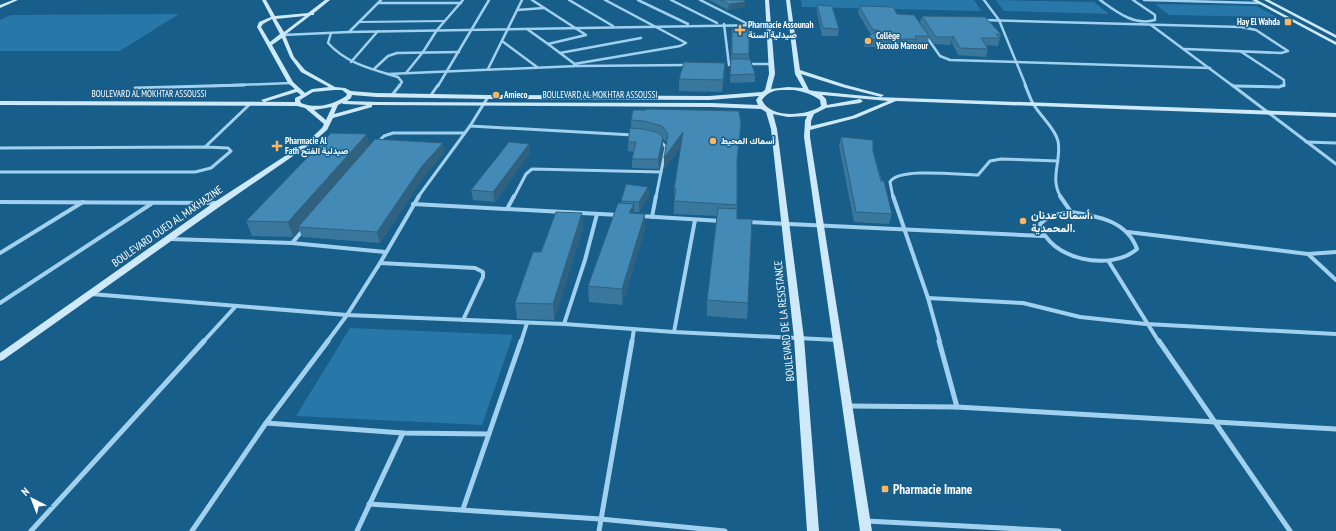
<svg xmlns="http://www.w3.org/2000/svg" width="1336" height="531" viewBox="0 0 1336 531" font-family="'PT Sans Narrow',Vazirmatn,sans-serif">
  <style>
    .green { fill: #2777a8 }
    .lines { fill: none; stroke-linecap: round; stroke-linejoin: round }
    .lane { stroke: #a1d1ef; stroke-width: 2 }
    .street-far3 { stroke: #a1d1ef; stroke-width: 2.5 }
    .street-far2 { stroke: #a1d1ef; stroke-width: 3 }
    .street-far1 { stroke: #a1d1ef; stroke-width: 4 }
    .street { stroke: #a1d1ef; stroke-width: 5 }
    .secondary { fill: #cee9fa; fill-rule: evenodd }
    .wall { fill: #3a779d }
    .shaded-wall { fill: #30617f }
    .building { fill: #448ab6; stroke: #30617f }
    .poi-dot { fill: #ffb55f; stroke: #175e8b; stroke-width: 1.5 }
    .labels { text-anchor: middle; stroke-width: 3; stroke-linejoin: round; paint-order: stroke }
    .far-poi-label { font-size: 9px; font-weight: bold; fill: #fff; stroke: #175e8b; text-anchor: start }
    .far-street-label { font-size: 9px; fill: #fff; stroke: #175e8b }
    .poi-label { font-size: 11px; font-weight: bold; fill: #fff; stroke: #175e8b; text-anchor: start }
    .street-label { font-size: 11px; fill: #fff; stroke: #175e8b }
    .near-poi-label { font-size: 13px; font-weight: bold; fill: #fff; stroke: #175e8b; text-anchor: start }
  </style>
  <rect width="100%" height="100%" fill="#175e8b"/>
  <!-- green -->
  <g class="green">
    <polygon points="801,0 974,0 981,11 802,7"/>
    <polygon points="996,0 1094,2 1109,14 1004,11"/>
    <polygon points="1155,4 1256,6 1277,17 1169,15"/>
    <polygon points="179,14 120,51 0,51 0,20 11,15"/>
    <polygon points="350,328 513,335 482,425 296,416"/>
  </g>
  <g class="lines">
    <!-- lane -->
    <polyline class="lane" points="359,22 444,21"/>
    <!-- street-far3 -->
    <g class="street-far3">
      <polyline points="532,0 586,35 548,44 576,65"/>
      <polyline points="569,0 613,26"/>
      <polyline points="638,0 688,24"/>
      <polyline points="671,0 717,23"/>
      <polyline points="700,0 746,23"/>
      <polyline points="984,0 999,20 1026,86"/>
      <path d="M 1100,0 C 1117,12 1134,26 1155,20 L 1155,15 L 1133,0"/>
      <polyline points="1144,0 1259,3"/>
      <polyline points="378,3 461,3"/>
      <polyline points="517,10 544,8"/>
      <polyline points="982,20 1241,27 1256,30 1288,51 1281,53 1185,49"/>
      <polyline points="724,24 729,65"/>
      <polyline points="1151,25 1233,86"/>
      <polyline points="527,29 548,44"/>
      <polyline points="349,32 381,0"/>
      <path d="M 331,33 L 328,43 C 347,64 372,69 398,77 L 402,82 L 399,86"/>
      <polyline points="283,35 349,32 769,25"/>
      <polyline points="926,36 940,56 950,60 1210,68"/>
      <polyline points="502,41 537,67"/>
      <polyline points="1240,51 1284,80 1284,86"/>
      <polyline points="560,53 641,38"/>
      <polyline points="351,62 378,31"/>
      <polyline points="574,64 680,46 686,43 605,0"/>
      <polyline points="747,64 771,64"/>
      <polyline points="374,69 388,56 397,53 459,52"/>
      <polyline points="488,69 522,0"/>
      <polyline points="406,73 423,52 437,30 463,0"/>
      <polyline points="388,74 577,66 688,65"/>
      <polyline points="212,86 291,83"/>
      <polyline points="438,86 489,0"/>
    </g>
    <!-- street-far2 -->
    <g class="street-far2">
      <path d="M 1025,85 C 1028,91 1030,99 1034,105 C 1041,117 1055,128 1058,141 C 1062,160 1049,179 1061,197"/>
      <polyline points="1232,85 1336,164"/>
      <polyline points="1235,86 1279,87 1284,85"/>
      <polyline points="135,88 244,85"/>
      <polyline points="392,95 400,85"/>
      <polyline points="431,95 438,85"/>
      <polyline points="470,126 633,135"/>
      <polyline points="378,142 384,136 393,133 464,133"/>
      <polyline points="1306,142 1336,143"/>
      <polyline points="205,147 251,103"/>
      <polyline points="0,148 205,147 228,148 231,151 211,168 195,172 0,172"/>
      <polyline points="418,197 470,126 488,97"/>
      <polyline points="514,197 526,174 532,169 661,172"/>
      <polyline points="656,197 666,147 659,140"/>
      <path d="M 893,197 L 890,182 C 898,167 961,175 978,175 L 990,161 L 1001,159 L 1058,161"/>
    </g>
    <!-- street-far1 -->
    <g class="street-far1">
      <polyline points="893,196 928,298"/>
      <polyline points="1060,196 1071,212"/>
      <polyline points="0,202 218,203"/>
      <polyline points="413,204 619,215"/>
      <polyline points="507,209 514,196"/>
      <path d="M 1071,212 C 1098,216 1127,221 1137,249 C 1111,272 1049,260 1040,224 L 1050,216 Z"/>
      <polyline points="640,216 721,221"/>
      <polyline points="652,217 656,196"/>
      <polyline points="748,222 1043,236"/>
      <polyline points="1128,232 1308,254 1336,252"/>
      <polyline points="170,239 292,243 385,252"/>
      <polyline points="292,243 304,229"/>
      <polyline points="0,253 83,202"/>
      <polyline points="1308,254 1336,280"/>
      <polyline points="1109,262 1159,342"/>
      <polyline points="380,263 475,268 483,272 483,277 463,320"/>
      <polyline points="91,294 347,315 564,324 674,332 837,340"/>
      <polyline points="0,303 151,204"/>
      <polyline points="564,324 585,260 597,214"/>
      <polyline points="674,332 695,220"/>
      <polyline points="203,342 236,306"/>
      <polyline points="327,342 347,315 380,263 419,196"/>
      <polyline points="521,342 527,323"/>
      <polyline points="632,342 634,329"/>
      <polyline points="940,342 928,298 1023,303 1080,317 1146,324 1336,334"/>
    </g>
    <!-- street -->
    <g class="street">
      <polyline points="939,341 957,407"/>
      <polyline points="1159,341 1290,531"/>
      <polyline points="848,406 957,407 1336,429"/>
      <polyline points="266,423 403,433 489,434"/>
      <polyline points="369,504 600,519 725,531"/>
      <polyline points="463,509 521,341"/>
      <polyline points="866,521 1059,531"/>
      <polyline points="31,531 204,341"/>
      <polyline points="192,531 266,423 328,341"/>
      <polyline points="357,531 403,433"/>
      <polyline points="599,531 632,341"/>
    </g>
    <!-- secondary -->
    <g class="secondary">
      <polygon points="13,0 18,0 0,8 0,5"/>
      <path d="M 262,0 L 266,0 L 275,16 L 308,13 L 325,0 L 330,0 L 314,13 L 314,15 L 311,15 L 285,35 L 294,57 L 305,70 L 335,87 L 345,88 L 351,91 L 376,93 L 488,95 L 709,96 L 762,92 L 765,90 L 769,74 L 765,0 L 769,0 L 775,74 L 771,89 L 788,87 L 803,88 L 795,74 L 786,0 L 790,0 L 800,70 L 846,85 L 884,95 L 881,97 L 842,87 L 801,74 L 809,90 L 814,91 L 876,97 L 1336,113 L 1336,117 L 896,101 L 856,118 L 810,130 L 810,137 L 872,531 L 860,531 L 804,137 L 805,121 L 807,116 L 788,117 L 773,114 L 777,129 L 804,338 L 819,531 L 807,531 L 794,338 L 771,129 L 766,112 L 761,109 L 711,107 L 372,105 L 372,107 L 333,118 L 327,130 L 312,143 L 222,205 L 3,360 L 0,361 L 0,353 L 216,201 L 308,141 L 322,128 L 324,124 L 305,108 L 297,106 L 0,105 L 0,101 L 295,102 L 295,98 L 301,95 L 297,92 L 264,102 L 261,100 L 295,89 L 288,83 L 257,27 L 259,22 L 271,17 ZM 305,16 L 284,32 L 276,19 ZM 272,19 L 280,34 L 270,42 L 261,27 L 263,24 ZM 282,38 L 290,57 L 301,72 L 329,87 L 312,89 L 305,93 L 293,82 L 272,45 ZM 334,90 L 342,90 L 347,94 L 346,96 C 333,105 316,109 301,103 L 300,100 L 313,92 ZM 794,90 C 804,92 812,94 820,100 L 821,106 C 807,116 770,119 762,100 C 770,88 781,90 794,90 ZM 352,95 L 376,97 L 488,99 L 709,100 L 759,96 L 756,100 L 758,105 L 711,103 L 379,102 L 347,101 L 351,98 ZM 822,95 L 888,101 L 852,116 L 811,126 L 811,121 L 814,114 L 826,108 L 860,103 L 863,101 L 860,99 L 827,105 L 826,99 ZM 342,103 L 343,104 L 367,105 L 334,114 L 338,105 ZM 332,107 L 326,120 L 314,110 Z"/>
      <polygon points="1252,0 1257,0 1336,42 1336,45"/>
      <polygon points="1264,0 1269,0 1336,35 1336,38"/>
    </g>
  </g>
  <!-- wall -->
  <g class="wall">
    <polygon points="709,0 745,0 745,7 728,10"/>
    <polygon points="817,5 839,29 838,36 822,36 817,12"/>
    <polygon points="859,6 928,34 920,23 922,16 1001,34 998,46 985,45 988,49 986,57 958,55 952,43 950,45 934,44 929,36 928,44 916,44 916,47 864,47 865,39 871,35 858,13"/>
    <polygon points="732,28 749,54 749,59 755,74 755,82 730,83 731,59"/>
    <polygon points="725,75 722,92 679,91 679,79"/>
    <polygon points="633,110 740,135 737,164 737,219 748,303 747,319 707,316 707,300 717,216 674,214 674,189 681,146 664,170 664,158 667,143 662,137 663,148 659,169 632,168 632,159 634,152 628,151 628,142 631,128 631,120"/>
    <polygon points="841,137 873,151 892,214 889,224 854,222 839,146"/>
    <polygon points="529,144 530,153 495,202 473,200 471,190"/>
    <polygon points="370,145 445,152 424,176 380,243 302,237 299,229 293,237 252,236 246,221"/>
    <polygon points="648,187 649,197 639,212 635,212 635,213 645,229 622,305 589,302 588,286 621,203 621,201"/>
    <polygon points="582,213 583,228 554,320 517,319 515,303 541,252"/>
  </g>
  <!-- shaded-wall -->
  <g class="shaded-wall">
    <polygon points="745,2 745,7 728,10 729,4"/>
    <polygon points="953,36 952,43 950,45 952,37"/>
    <polygon points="725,63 725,75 722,92 723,80"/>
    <polygon points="683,132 683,143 664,170 664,158"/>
    <polygon points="367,134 370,147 298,227 299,229 293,237 288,222"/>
    <polygon points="663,138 663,148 659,169 658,159"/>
    <polygon points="443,143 445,152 424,176 380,243 377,232 422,166"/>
    <polygon points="529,144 530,153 495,202 493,192"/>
    <polygon points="648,187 649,197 639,212 639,202"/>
    <polygon points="634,204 635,219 629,213"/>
    <polygon points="582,213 583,228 554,320 553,304"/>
    <polygon points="645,214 645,229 622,305 622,289"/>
  </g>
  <!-- building -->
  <g class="building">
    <polygon points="720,0 745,0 745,2 729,4"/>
    <polygon points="817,5 832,6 839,29 823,28"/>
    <polygon points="859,6 893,7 897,14 914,15 929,36 915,36 917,39 865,39 878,30 873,30"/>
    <polygon points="922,16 985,17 1001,34 996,34 1000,38 981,38 988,49 960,48 953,36 952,37 936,37"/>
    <polygon points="732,28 749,29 749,54 732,54"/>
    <polygon points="731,59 750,59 755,74 730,75"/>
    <polygon points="684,62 725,63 723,80 679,79"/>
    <polygon points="646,109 739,111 741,124 737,159 737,205 674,201 676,189 674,189 683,132 664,158 668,134 662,126 644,121 631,120 633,110 646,110"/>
    <polygon points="630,128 643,129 659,133 663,138 658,159 632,159 636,142 628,142"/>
    <polygon points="331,133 367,134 288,222 246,221"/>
    <polygon points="841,137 873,140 873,151 881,181 884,181 892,214 856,212"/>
    <polygon points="375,139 443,143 422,166 377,232 298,227"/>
    <polygon points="509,142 529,144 493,192 471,190"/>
    <polygon points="626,184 648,187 639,202 621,201"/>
    <polygon points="618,203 634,204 629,213 645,214 622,289 588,286"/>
    <polygon points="718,208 737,209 737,219 752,219 748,303 707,300"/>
    <polygon points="556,212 582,213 553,304 515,303 533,252 541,252"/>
  </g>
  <!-- markers -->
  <g class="poi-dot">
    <rect x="1284" y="18" width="8" height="8" rx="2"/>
    <path d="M738 24h4v4h4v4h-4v4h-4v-4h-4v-4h4z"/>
    <circle cx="868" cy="41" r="4"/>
    <circle cx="496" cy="95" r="4"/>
    <circle cx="713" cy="141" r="4"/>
    <path d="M275 140h4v4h4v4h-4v4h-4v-4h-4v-4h4z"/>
    <circle cx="1023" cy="221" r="4"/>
    <rect x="881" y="485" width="8" height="8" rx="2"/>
  </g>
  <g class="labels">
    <!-- far-poi labels -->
    <g class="far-poi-label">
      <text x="1280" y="25" text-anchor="end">Hay El Wahda</text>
      <text x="748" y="28">Pharmacie Assounah<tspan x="748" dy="10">صيدلية السنة</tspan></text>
      <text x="876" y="39">Collège<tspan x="876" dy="10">Yacoub Mansour</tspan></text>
      <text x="504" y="98">Amieco</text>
      <text x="285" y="144">Pharmacie Al<tspan x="285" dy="10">Fath صيدلية الفتح</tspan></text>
      <text x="721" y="144">أسماك المحيط</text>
    </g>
    <!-- far-street labels -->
    <g class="far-street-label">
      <text x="149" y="97">BOULEVARD AL MOKHTAR ASSOUSSI</text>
      <text x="600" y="98">BOULEVARD AL MOKHTAR ASSOUSSI</text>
    </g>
    <!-- poi labels -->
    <g class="poi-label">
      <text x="1031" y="219">أسماك عدنان،<tspan x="1031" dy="13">المحمدية.</tspan></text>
    </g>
    <!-- street labels -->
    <g class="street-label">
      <text transform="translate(167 226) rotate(-35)" y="4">BOULEVARD OUED AL MAKHAZINE</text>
      <text transform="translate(784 321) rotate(-96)" y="4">BOULEVARD DE LA RESISTANCE</text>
    </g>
    <!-- near-poi labels -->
    <g class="near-poi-label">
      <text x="893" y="494">Pharmacie Imane</text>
    </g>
  </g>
  <!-- north arrow -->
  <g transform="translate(32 499) rotate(318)" stroke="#175e8b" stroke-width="3" paint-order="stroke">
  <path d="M0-3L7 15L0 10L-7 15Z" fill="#ffffff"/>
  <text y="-6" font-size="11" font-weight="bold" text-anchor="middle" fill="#ffffff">N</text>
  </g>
</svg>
